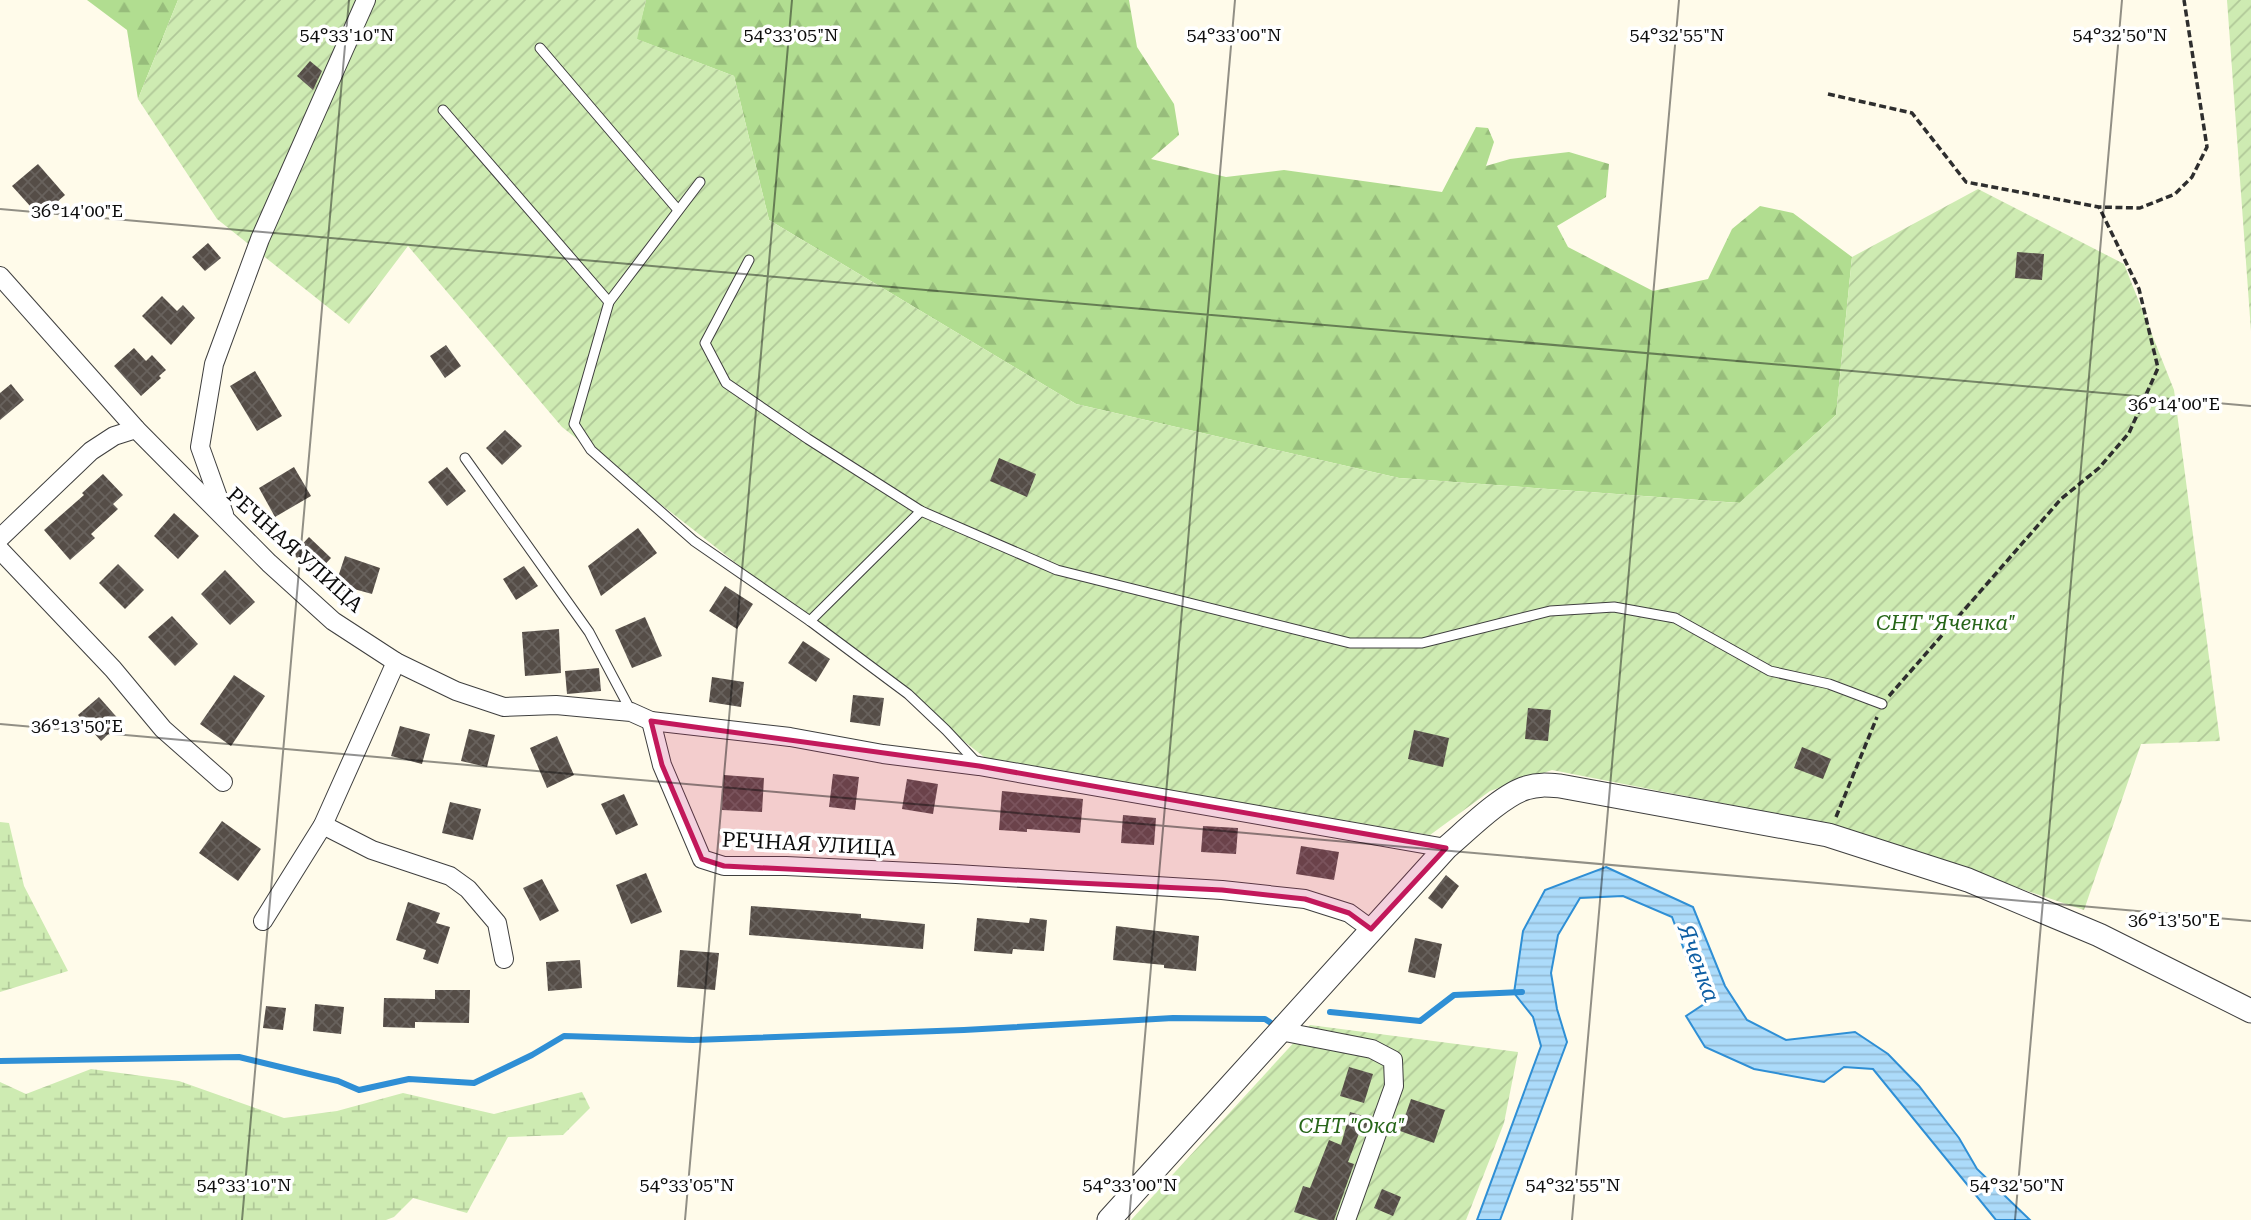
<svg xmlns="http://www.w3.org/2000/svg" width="2251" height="1220" viewBox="0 0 2251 1220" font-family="'Roboto Serif',serif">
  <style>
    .forest { fill: url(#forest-firs) }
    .wetland { fill: url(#wetland-marsh) }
    .garden { fill: url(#garden-furrows) }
    .water { fill: url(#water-rules); stroke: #2f8fd5; stroke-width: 2 }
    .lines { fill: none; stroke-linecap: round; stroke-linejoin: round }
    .stream { stroke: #2f8fd5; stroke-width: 6 }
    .building { fill: url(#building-cross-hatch) }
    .service-casing { stroke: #3f3f3f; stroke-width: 11 }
    .minor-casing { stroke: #3f3f3f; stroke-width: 20 }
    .tertiary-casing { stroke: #3f3f3f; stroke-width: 25 }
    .path { stroke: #2e2e2e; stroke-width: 3.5; stroke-dasharray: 7 3.5; stroke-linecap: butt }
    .service { stroke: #fff; stroke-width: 9 }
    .minor { stroke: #fff; stroke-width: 18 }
    .tertiary { stroke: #fff; stroke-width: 23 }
    .marked { fill: #c2185b; fill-opacity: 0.2; stroke: #c2185b; stroke-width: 5; stroke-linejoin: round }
    .ticks { fill: none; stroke: #0c0c0c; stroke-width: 2; stroke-opacity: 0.45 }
    .labels { text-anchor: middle; stroke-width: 7; stroke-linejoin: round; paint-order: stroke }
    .street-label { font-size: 21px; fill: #0c0c0c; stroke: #fff }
    .park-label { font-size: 21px; font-style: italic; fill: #276619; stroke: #fff }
    .water-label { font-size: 23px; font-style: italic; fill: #0f5fa4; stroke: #fff }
    .ticks-label { font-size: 18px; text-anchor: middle; fill: #0c0c0c; stroke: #fff; stroke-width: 7; stroke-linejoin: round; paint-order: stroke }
  </style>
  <defs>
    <pattern id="forest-firs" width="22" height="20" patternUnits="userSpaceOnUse" patternTransform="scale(1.75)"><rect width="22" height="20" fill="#b1dd90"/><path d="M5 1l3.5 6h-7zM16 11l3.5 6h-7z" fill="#97bc7b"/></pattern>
    <pattern id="wetland-marsh" width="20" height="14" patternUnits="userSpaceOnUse" patternTransform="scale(1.75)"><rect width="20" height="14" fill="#ceebb2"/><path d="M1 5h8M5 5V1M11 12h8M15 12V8" fill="none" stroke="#b0c898"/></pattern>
    <pattern id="garden-furrows" width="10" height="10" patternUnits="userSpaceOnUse" patternTransform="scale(1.75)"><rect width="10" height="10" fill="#ceebb2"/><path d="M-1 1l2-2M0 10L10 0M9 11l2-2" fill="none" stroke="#b0c898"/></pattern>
    <pattern id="water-rules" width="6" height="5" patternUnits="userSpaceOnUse" patternTransform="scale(1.75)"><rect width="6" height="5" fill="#acdbfa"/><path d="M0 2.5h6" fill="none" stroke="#93bbd5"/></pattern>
    <pattern id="building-cross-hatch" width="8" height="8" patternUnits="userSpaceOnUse" patternTransform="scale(1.75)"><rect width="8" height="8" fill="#554d47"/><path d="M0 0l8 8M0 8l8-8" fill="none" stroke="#68625d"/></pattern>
  </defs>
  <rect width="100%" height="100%" fill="#fffbea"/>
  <!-- forest -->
  <g class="forest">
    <polygon points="87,0 178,0 138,99 127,30"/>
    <polygon points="646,0 1129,0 1137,47 1174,104 1179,135 1151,159 1226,177 1284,170 1442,192 1476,127 1488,128 1494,142 1486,166 1510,159 1569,152 1609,164 1606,197 1557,226 1568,247 1653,291 1708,279 1732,229 1760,206 1793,213 1852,257 1836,415 1740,503 1399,478 1076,404 769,220 734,76 636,39"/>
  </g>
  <!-- wetland -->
  <g class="wetland">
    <polygon points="0,822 9,823 24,886 68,971 0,992"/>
    <polygon points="91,1069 179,1081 284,1118 337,1111 403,1093 494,1114 582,1092 590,1108 563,1135 508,1137 467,1213 413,1198 394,1217 386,1220 0,1220 0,1082 26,1094"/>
  </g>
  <!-- garden -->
  <g class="garden">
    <polygon points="178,0 646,0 637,39 734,76 769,220 1076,404 1399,478 1739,503 1836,415 1852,257 1978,189 2124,264 2174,390 2220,741 2141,744 2084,910 1828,824 1552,770 1490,791 1430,835 988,760 562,427 408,246 349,324 217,219 138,99"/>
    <polygon points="2227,0 2251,0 2251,331"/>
    <polygon points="1310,1025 1518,1052 1504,1123 1466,1220 1131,1220"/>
  </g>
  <!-- water -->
  <polygon class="water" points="1606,867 1693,907 1725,986 1747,1020 1786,1040 1855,1032 1888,1054 1919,1086 1959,1138 1977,1169 2030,1220 1996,1220 1873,1069 1844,1067 1824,1082 1754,1069 1705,1047 1686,1016 1704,1004 1672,917 1623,896 1580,898 1558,935 1551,973 1557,1009 1567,1042 1500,1220 1477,1220 1541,1046 1533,1017 1514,993 1523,931 1545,890"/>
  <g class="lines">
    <!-- stream -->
    <g class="stream">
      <polyline points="1330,1012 1420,1021 1454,995 1522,992"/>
      <polyline points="0,1061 239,1057 338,1081 359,1090 409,1079 474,1083 532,1055 564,1036 693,1040 964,1030 1173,1018 1265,1019 1274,1025 1277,1020"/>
    </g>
  </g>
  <!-- building -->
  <g class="building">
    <polygon points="310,61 322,71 313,90 297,76"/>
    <polygon points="38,164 65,195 40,217 12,186"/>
    <polygon points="208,243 221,258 205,271 192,257"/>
    <polygon points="2017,252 2044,254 2042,280 2015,278"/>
    <polygon points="162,296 177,311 183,305 195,318 171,345 142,316"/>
    <polygon points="446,345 461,366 445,378 430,356"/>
    <polygon points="134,348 146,361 152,355 166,370 159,376 161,378 141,396 114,366"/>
    <polygon points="255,371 282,416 257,431 230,386"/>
    <polygon points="11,384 24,400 0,420 0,393"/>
    <polygon points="505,430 522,446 502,465 486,448"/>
    <polygon points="999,458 1036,474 1027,497 990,481"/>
    <polygon points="294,467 311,496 275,517 259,488"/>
    <polygon points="447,467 466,491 447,506 428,482"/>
    <polygon points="103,474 123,495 113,504 118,509 91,534 95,538 70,560 44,530 84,495 82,493"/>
    <polygon points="174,513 199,536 178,559 154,536"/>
    <polygon points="638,528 657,553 601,596 588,566"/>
    <polygon points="309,537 331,558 315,575 293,554"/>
    <polygon points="345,556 380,568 372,594 354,589 352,594 334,589"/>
    <polygon points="118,564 144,590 125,609 99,583"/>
    <polygon points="524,566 538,586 516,600 503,579"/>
    <polygon points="225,570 255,602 230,625 201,594"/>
    <polygon points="725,586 753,604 737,629 709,611"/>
    <polygon points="172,616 198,644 175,666 148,637"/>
    <polygon points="645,617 662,656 632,668 615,630"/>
    <polygon points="559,629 561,673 525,676 522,632"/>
    <polygon points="803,641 830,659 816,682 788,663"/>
    <polygon points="599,668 601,691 567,694 565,671"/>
    <polygon points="234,675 265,696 231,746 200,724"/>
    <polygon points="712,677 744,682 741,707 709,702"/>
    <polygon points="853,695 884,698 880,726 850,722"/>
    <polygon points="99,697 121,722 101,741 78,715"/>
    <polygon points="1528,708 1551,710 1548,741 1525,739"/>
    <polygon points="400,726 430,734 422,764 391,756"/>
    <polygon points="469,729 495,735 487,767 461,761"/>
    <polygon points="1414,730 1449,738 1443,767 1408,759"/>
    <polygon points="557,736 574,775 547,788 530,748"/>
    <polygon points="1802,747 1831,759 1823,779 1794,768"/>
    <polygon points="833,774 859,777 855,810 829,807"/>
    <polygon points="724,775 764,778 762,812 722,810"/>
    <polygon points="907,779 938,784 933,814 902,809"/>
    <polygon points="1002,791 1083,799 1080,833 1027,829 1027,832 999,830"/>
    <polygon points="624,794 638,825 616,835 601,804"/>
    <polygon points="450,802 481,809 473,840 442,833"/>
    <polygon points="1123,815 1156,818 1154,845 1121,843"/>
    <polygon points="222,821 261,849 238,881 199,853"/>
    <polygon points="1203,826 1238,828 1236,854 1201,852"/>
    <polygon points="1301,846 1339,852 1334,880 1296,874"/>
    <polygon points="646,873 662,912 631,924 616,885"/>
    <polygon points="1446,875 1459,886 1442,909 1428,898"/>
    <polygon points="542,879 559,911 540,921 523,888"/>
    <polygon points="408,902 440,913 436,923 450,927 438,964 423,959 426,950 396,940"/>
    <polygon points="751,906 861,914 861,918 925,924 923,949 749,935"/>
    <polygon points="977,918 1029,923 1030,918 1047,920 1044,951 1013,949 1012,954 974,951"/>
    <polygon points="1116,926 1199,936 1196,971 1164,968 1164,965 1113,960"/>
    <polygon points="1415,938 1442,944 1435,978 1408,972"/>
    <polygon points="680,950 719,953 715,990 677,987"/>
    <polygon points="580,960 582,988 548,991 546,962"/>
    <polygon points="435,990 470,990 469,1023 415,1022 415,1028 383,1027 384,998 435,999"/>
    <polygon points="315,1004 344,1007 341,1034 313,1031"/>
    <polygon points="266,1006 286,1008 283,1030 263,1028"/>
    <polygon points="1349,1067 1373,1074 1364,1103 1340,1096"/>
    <polygon points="1411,1099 1445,1110 1434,1143 1400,1131"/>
    <polygon points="1350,1112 1370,1118 1365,1133 1360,1131 1348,1162 1354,1164 1334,1220 1319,1220 1294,1212 1303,1186 1310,1188 1329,1140 1341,1145"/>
    <polygon points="1382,1189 1401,1197 1393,1216 1374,1208"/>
  </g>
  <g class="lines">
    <defs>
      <g id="service">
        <polyline points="540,48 678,210"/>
        <polyline points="443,110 609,302"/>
        <polyline points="700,182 609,302 574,424 591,450 694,541 810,621 908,694 946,730 977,763"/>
        <polyline points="749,260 705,343 726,383 808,439 921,511 1057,570 1350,643 1422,643 1550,611 1614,607 1675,618 1770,671 1829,684 1882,704"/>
        <polyline points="465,458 589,632 631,711"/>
        <polyline points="810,621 921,511"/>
      </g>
      <g id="minor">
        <polyline points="0,276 136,429 269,563 333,621 396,662 456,691 504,707 556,705 631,712 651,721 790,737 883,754 979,766 1446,848"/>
        <polyline points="224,514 200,447 214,364 260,239 366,0"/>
        <polyline points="0,538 91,451 114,436 136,429"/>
        <polyline points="0,550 113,669 163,729 223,782"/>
        <polyline points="651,721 662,765 702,859 724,866 786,866 956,874 1222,890 1305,899 1349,913 1371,929"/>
        <polyline points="323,825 372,850 450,876 468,889 497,923 504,959"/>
        <polyline points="263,921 323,825 396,662"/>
        <polyline points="1280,1031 1372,1049 1393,1060 1394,1086 1346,1220"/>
      </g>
      <path id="tertiary" d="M 1109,1220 L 1446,848 C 1466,831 1502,795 1526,788 C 1538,784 1548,785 1560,786 L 1828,835 L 1968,880 L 2099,935 L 2251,1011"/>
    </defs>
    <!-- service casing -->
    <use href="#service" class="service-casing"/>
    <!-- minor casing -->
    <use href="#minor" class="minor-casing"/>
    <!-- tertiary casing -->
    <use href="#tertiary" class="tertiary-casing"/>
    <!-- path -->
    <g class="path">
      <polyline points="1828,94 1912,113 1966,182 2099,207 2140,208 2175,194 2192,177 2207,147 2184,0"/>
      <polyline points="1889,696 2061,499 2099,468 2129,433 2158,368 2139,289 2099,207"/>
      <polyline points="1836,817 1877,717"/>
    </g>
    <!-- service -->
    <use href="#service" class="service"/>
    <!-- minor -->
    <use href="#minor" class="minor"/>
    <!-- tertiary -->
    <use href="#tertiary" class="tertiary"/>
  </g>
  <!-- marked area -->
  <path class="marked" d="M 651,721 L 979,766 L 1446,848 L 1371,929 L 1349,913 L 1305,899 L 1222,890 L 724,866 L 702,859 L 662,765 Z"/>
  <!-- ticks -->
  <path class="ticks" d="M 0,209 L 2251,406M 0,724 L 2251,921M 242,1220 L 349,0M 685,1220 L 792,0M 1129,1220 L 1235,0M 1572,1220 L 1679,0M 2015,1220 L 2122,0"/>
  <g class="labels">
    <!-- street labels -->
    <g class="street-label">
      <text transform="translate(295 550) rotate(42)" y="7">РЕЧНАЯ УЛИЦА</text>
      <text transform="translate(809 844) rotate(3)" y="7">РЕЧНАЯ УЛИЦА</text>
    </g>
    <!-- park labels -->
    <g class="park-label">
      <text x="1946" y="630">СНТ "Яченка"</text>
      <text x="1352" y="1133">СНТ "Ока"</text>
    </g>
    <!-- water labels -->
    <g class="water-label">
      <text transform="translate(1699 963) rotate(70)" y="8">Яченка</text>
    </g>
  </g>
  <g class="ticks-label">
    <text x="347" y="41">54°33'10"N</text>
    <text x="791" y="41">54°33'05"N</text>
    <text x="1234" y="41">54°33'00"N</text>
    <text x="1677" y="41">54°32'55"N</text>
    <text x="2120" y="41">54°32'50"N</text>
    <text x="77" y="217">36°14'00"E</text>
    <text x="2174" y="410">36°14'00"E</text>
    <text x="77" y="732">36°13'50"E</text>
    <text x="2174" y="926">36°13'50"E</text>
    <text x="244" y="1191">54°33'10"N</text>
    <text x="687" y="1191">54°33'05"N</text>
    <text x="1130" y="1191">54°33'00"N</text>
    <text x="1573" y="1191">54°32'55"N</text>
    <text x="2017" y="1191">54°32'50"N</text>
  </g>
</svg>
